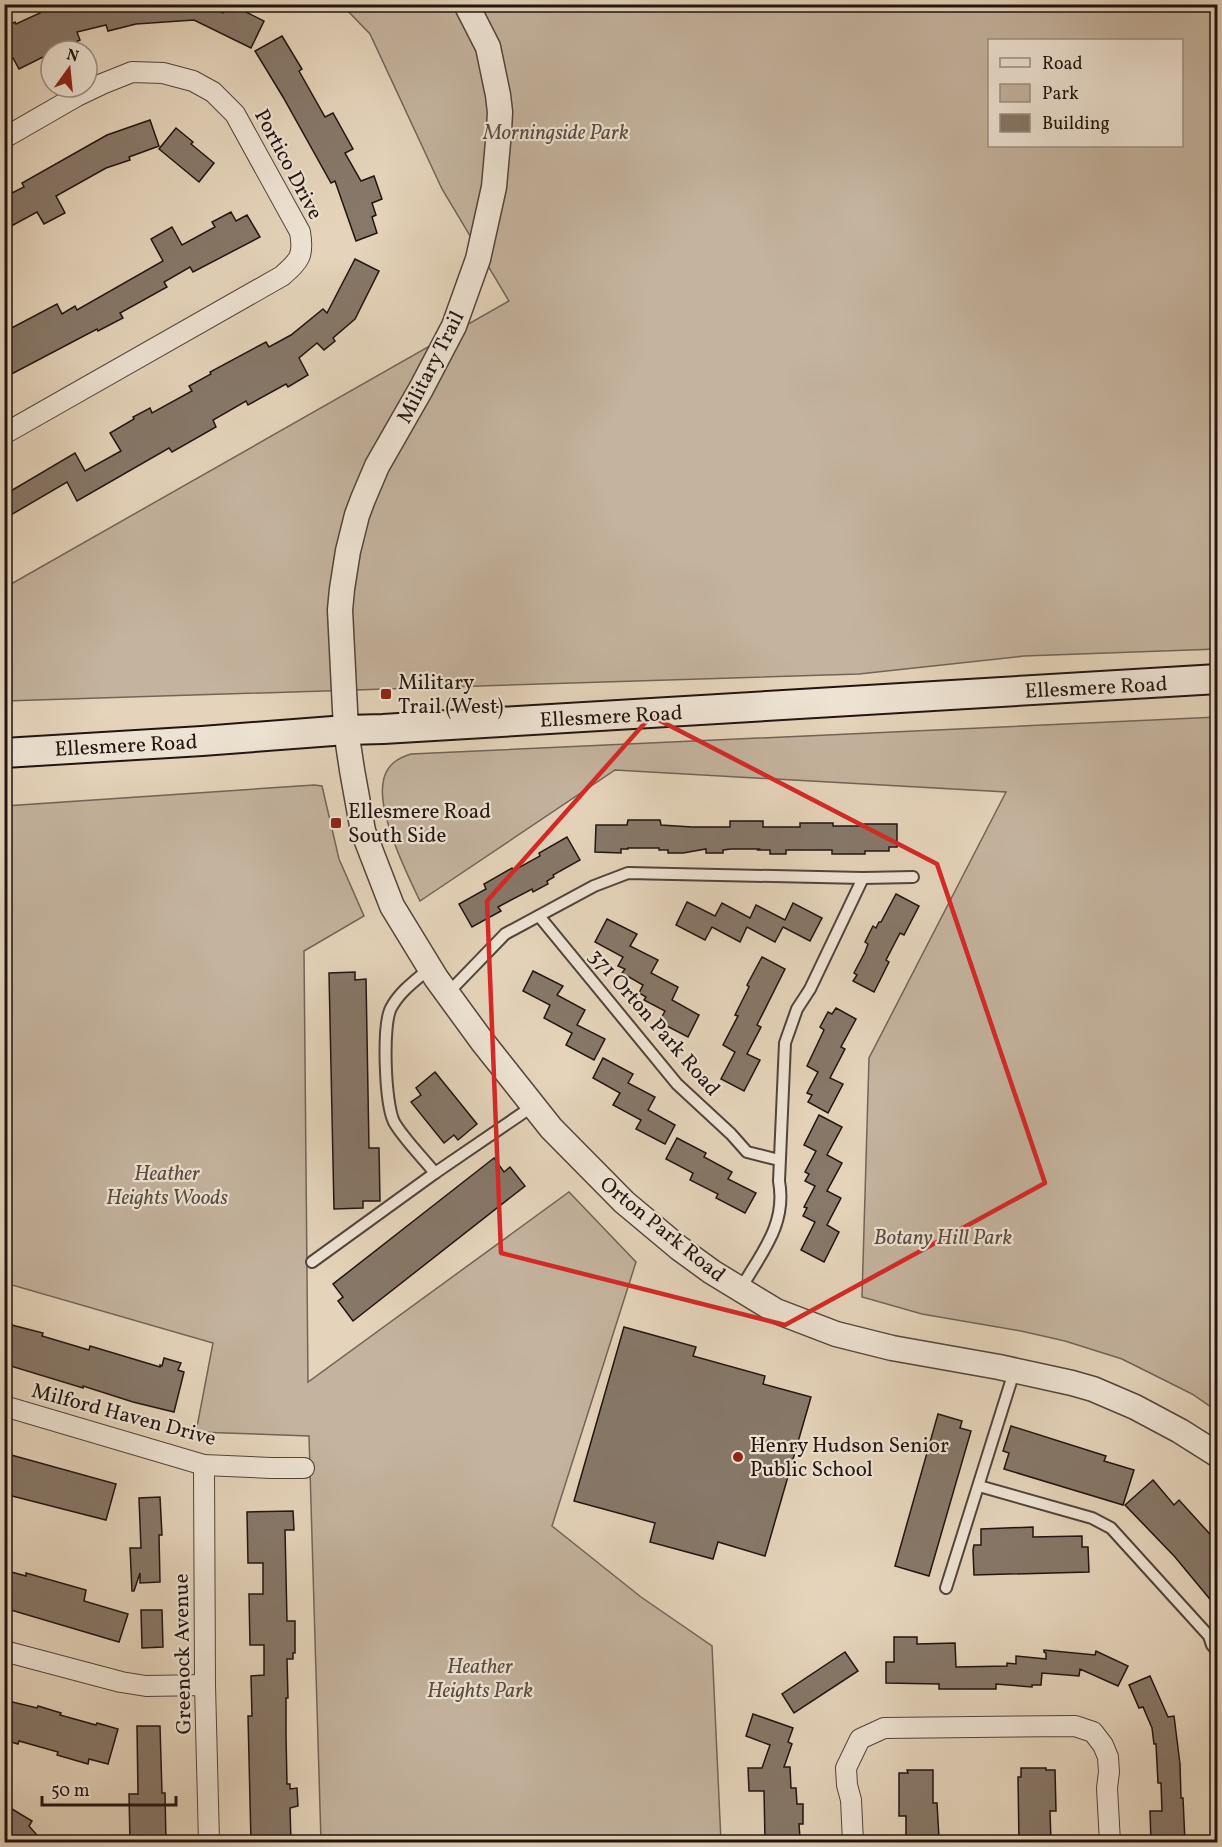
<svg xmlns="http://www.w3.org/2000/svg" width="1222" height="1847" viewBox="0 0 1222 1847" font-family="Vollkorn,serif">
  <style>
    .green { fill: #c4b39e; stroke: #726457; stroke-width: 1.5; fill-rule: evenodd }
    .building { fill: #877869; stroke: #211410; stroke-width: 1.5 }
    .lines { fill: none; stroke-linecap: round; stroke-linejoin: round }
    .service-casing { stroke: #52443b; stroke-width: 14 }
    .minor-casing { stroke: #52443b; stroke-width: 22 }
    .tertiary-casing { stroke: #52443b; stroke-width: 27 }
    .secondary-casing { stroke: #211410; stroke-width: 32 }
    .service { stroke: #eee3d3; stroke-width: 10 }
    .minor { stroke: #eee3d3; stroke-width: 20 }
    .tertiary { stroke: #eee3d3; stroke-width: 24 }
    .secondary { stroke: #eee3d3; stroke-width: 28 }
    .marked { fill: none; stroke: #d62828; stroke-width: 4.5; stroke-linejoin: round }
    .poi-dot { fill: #8f2418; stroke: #eee3d3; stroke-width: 2 }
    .labels { text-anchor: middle; stroke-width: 4.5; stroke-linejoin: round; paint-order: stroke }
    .park-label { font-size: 21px; font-style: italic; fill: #5a4c42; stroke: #eee3d3 }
    .street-label { font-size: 21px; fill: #211410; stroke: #eee3d3 }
    .poi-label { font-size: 21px; fill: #211410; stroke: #eee3d3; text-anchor: start }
  </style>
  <rect width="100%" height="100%" fill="#e5d4bb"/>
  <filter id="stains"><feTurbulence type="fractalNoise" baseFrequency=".00333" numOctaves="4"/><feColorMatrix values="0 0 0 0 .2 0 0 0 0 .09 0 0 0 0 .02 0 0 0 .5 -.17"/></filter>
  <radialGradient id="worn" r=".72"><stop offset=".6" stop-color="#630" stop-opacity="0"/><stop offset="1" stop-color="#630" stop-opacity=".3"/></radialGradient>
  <!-- green -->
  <g class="green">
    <path d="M 342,5 L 1217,5 L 1217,649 L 1024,656 L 859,674 L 5,701 L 4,588 L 509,301 L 442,189 L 370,34 ZM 990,40 L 1182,40 L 1182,146 L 990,146 Z"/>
    <path d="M 1217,717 L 1217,1411 L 1192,1394 L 1122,1359 L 1065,1341 L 1021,1331 L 922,1314 L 862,1297 L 869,1058 L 1006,792 L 615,770 L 420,901 C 406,872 375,809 384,778 C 388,764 398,758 411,754 Z"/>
    <polygon points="314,785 322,786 339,859 364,916 304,951 308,1382 569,1192 636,1262 552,1526 641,1597 712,1646 721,1842 321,1842 309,1436 196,1432 213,1343 5,1283 5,806"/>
  </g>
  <!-- building -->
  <g class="building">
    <polygon points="52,4 207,4 223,13 228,4 230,4 264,21 251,48 194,20 136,24 108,31 106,25 77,32 80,40 56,51 51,51 51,53 19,69 13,58 4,62 4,28 15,22 16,24 40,13 39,11"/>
    <polygon points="282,36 302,69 299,71 325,117 333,113 353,149 345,153 361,181 374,176 382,199 372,203 376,215 372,217 377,233 356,241 335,181 331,183 283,97 255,51"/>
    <polygon points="150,120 159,146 129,157 130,160 106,168 56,196 65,213 44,224 37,212 4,230 4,197 24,187 22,183 107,135"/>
    <polygon points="176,128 193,142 191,144 214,163 199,182 159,149"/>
    <polygon points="231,212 236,221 247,215 260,237 193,272 190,267 164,282 167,287 120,313 123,318 98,331 97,329 4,378 4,332 57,304 62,314 75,306 77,310 163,261 151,239 172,227 182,245 215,227 212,222"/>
    <polygon points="355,259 379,271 355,319 333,338 335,341 324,350 317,343 299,358 308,375 288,387 286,384 248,405 246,401 213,420 216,427 172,452 169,448 77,501 67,482 4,519 4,495 75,453 85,471 121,451 110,433 134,419 133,417 150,408 152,413 192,391 189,386 211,374 210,372 266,342 269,347 291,335 323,309 327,313"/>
    <polygon points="628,820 660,820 661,825 692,827 730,827 730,821 763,821 763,827 800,827 800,823 833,823 833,826 864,826 864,824 897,824 897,847 889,847 889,851 865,851 865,854 832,854 832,850 786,850 786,854 770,854 770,850 758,850 759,849 731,849 723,850 723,853 706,853 706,849 683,853 668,853 668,850 659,850 659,848 628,848 628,849 621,849 621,853 595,852 596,825 627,825"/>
    <polygon points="567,837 580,860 553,875 554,877 547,881 548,884 533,892 532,889 498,907 501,911 472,927 459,904 486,889 484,884 512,868 513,871 540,856 539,853"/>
    <polygon points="896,894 919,906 904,935 900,933 886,960 889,962 874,992 853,981 857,975 854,973 865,952 868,944 865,942 873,926 876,928 879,922 881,922"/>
    <polygon points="687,902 715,916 722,903 750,918 756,905 785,920 793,903 822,918 810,941 783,927 775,942 747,927 740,942 712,927 705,940 676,925"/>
    <polygon points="607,919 637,934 630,946 658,960 651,973 678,987 672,1000 699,1015 688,1037 659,1022 665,1011 644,1000 646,997 639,993 643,985 622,973 625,969 618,966 623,957 595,942"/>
    <polygon points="762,957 785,969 757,1025 761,1027 747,1054 760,1060 744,1091 721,1079 735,1052 723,1045 738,1016 735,1015 749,987 747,985"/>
    <polygon points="533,971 563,986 557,995 585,1010 577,1025 605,1039 594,1060 566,1045 572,1033 544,1018 550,1005 523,991"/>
    <polygon points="355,972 355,980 366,979 369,1148 379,1148 380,1201 363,1201 363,1208 334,1209 329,973"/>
    <polygon points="836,1008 856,1019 841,1047 845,1049 830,1078 843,1084 828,1113 808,1102 812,1095 807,1093 818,1072 807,1066 824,1030 820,1027 828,1012 832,1014"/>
    <polygon points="603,1058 633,1074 628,1083 655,1097 648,1110 675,1125 665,1144 636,1129 641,1120 613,1105 620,1093 593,1078"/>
    <polygon points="435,1072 477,1124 458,1140 454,1135 444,1143 411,1102 421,1095 416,1088"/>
    <polygon points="819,1115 842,1127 827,1155 842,1163 827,1191 841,1198 827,1225 839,1232 824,1262 801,1250 815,1222 803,1216 807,1208 804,1207 815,1186 805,1181 809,1174 805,1172 816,1151 804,1145"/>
    <polygon points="677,1138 706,1153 704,1157 732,1172 728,1179 756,1193 745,1213 716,1198 718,1194 690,1180 693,1173 666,1159"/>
    <polygon points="494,1158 504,1172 510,1167 525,1186 353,1321 338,1301 343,1297 333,1284"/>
    <polygon points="4,1323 43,1333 42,1336 89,1350 90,1346 160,1367 160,1365 162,1366 164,1358 181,1363 178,1370 184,1372 174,1412 133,1402 83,1386 83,1388 4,1364"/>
    <polygon points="624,1327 696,1347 693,1356 765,1376 763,1384 811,1397 765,1556 718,1542 713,1559 650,1542 655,1523 574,1501"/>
    <polygon points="938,1414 962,1421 960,1428 971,1431 929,1576 895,1566"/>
    <polygon points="1011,1426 1106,1456 1104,1461 1134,1470 1123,1505 1004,1469 1009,1453 1003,1451"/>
    <polygon points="4,1453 116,1484 106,1520 4,1494"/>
    <polygon points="1153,1480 1174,1505 1179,1500 1218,1543 1218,1609 1175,1557 1125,1505"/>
    <polygon points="160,1497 162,1535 159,1535 160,1582 140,1583 140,1573 134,1591 132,1591 130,1548 141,1548 139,1498"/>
    <polygon points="293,1511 294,1530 285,1530 287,1621 295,1621 295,1653 293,1653 293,1659 287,1659 288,1698 286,1698 286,1735 287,1784 290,1784 290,1789 297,1788 298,1806 290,1808 291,1842 251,1842 248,1716 252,1716 251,1676 264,1675 264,1645 250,1645 249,1594 263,1594 263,1563 248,1563 247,1512"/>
    <polygon points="1033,1527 1033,1537 1082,1536 1082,1547 1088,1547 1089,1572 974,1575 973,1550 974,1545 981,1545 981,1529"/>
    <polygon points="4,1570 26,1576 26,1573 86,1590 84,1601 128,1614 119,1642 4,1608"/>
    <polygon points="141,1610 162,1610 163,1647 142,1648"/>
    <polygon points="894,1637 917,1637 917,1644 955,1643 956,1667 1007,1666 1007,1663 1016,1664 1016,1656 1046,1659 1046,1653 1044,1652 1044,1650 1095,1655 1096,1651 1128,1666 1118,1686 1080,1669 1079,1676 1042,1673 1041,1685 1032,1685 1032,1687 996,1684 996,1689 939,1689 939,1684 886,1683 886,1662 894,1662"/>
    <polygon points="845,1652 858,1671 794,1713 782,1694"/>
    <polygon points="1150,1676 1168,1717 1174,1716 1180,1764 1181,1798 1183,1798 1185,1842 1151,1842 1150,1811 1162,1811 1161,1783 1158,1783 1156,1744 1154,1744 1152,1728 1143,1707 1139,1708 1129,1685"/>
    <polygon points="4,1700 37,1708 38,1706 61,1713 60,1715 96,1725 97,1723 118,1729 108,1764 89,1759 88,1764 57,1755 58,1752 19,1741 18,1744 4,1740"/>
    <polygon points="753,1714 793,1728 788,1742 792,1744 784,1767 790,1767 791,1788 796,1788 797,1804 803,1804 803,1824 799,1824 800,1839 765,1840 764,1791 749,1791 748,1768 762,1768 770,1745 746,1736"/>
    <polygon points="137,1726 160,1726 162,1793 165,1793 166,1842 130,1842 129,1794 138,1794"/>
    <polygon points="1021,1768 1046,1768 1046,1770 1055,1770 1056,1811 1050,1811 1051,1842 1019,1842 1018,1777 1021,1777"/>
    <polygon points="907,1770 933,1770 933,1803 937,1803 939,1838 906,1840 906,1816 899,1816 899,1773 908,1773"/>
    <polygon points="12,1809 32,1821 29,1826 43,1842 4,1842 4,1822"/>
  </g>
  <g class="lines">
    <defs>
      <g id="service">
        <polyline points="539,916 677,1084 731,1134 747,1152 779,1160"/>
        <path d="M 430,968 C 416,980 400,991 391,1008 C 382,1025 385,1104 394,1122 C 403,1138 423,1158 435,1173"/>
        <polyline points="448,993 505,934 594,886 628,873 863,878 913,877"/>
        <polyline points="312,1262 435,1173 533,1106"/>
        <path d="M 740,1290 C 761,1253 787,1225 779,1181 L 785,1043 L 797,1009 L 810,989 L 863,878"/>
        <polyline points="979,1486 1092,1518 1111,1528 1209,1636 1212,1645 1218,1652"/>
        <polyline points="946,1588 1014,1372"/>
      </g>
      <g id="minor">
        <path d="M 4,138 L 77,96 L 102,84 L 132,72 L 163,73 L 193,81 L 213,92 L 235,114 L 300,232 C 304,256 300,260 282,276 L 4,434"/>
        <polyline points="4,1406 204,1465 271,1468 304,1468"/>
        <polyline points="204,1465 205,1685 209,1842"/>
        <polyline points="4,1651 121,1682 146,1686 205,1685"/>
        <polyline points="853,1842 851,1800 847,1785 846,1768 860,1739 884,1728 1075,1726 1093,1732 1103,1745 1108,1757 1109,1772 1107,1788 1110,1842"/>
      </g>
      <polyline id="tertiary" points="466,4 488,47 498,95 500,112 499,131 494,187 478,259 454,326 421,389 377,466 363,499 357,515 348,551 342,589 340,610 346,730 352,770 363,831 392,906 436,978 482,1041 551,1128 624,1202 679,1248 712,1272 776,1311 836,1334 892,1348 999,1367 1072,1383 1093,1389 1135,1407 1180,1431 1218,1455"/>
      <polyline id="secondary" points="4,753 202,741 346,730 383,729 1218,679"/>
    </defs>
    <!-- service casing -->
    <use href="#service" class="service-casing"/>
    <!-- minor casing -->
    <use href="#minor" class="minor-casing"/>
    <!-- tertiary casing -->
    <use href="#tertiary" class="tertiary-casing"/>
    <!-- secondary casing -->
    <use href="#secondary" class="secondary-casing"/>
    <!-- service -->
    <use href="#service" class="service"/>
    <!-- minor -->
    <use href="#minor" class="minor"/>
    <!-- tertiary -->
    <use href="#tertiary" class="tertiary"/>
    <!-- secondary -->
    <use href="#secondary" class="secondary"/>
  </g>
  <!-- marked area -->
  <path class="marked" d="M 651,716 L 937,864 L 1045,1183 L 785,1325 L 501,1253 L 487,901 Z"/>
  <!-- markers -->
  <g class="poi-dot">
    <rect x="380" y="688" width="12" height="12" rx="3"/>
    <rect x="330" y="817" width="12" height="12" rx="3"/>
    <circle cx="738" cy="1457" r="6"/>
  </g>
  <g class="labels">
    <!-- park labels -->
    <g class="park-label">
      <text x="556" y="139">Morningside Park</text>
      <text x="167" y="1180">Heather<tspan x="167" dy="24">Heights Woods</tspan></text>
      <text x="943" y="1244">Botany Hill Park</text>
      <text x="480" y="1673">Heather<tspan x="480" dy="24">Heights Park</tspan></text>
    </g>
    <!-- street labels -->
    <g class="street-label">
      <text transform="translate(289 164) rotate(62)" y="7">Portico Drive</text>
      <text transform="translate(430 367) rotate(-63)" y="7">Military Trail</text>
      <text transform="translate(1096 687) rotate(-3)" y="7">Ellesmere Road</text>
      <text transform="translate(611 716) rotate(-3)" y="7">Ellesmere Road</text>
      <text transform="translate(126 745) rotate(-3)" y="7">Ellesmere Road</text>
      <text transform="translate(655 1022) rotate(49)" y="7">371 Orton Park Road</text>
      <text transform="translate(663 1229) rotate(39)" y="7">Orton Park Road</text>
      <text transform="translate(124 1414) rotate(15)" y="7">Milford Haven Drive</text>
      <text transform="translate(182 1654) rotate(-91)" y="7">Greenock Avenue</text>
    </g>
    <!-- poi labels -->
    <g class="poi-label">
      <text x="398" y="689">Military<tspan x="398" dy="24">Trail (West)</tspan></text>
      <text x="348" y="818">Ellesmere Road<tspan x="348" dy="24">South Side</tspan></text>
      <text x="750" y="1452">Henry Hudson Senior<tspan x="750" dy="24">Public School</tspan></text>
    </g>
  </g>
  <!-- margin -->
  <rect width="1222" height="1847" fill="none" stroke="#e5d4bb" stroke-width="24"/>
  <rect x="6" y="6" width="1210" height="1835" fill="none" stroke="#211410" stroke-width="3"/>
  <rect x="12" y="12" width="1198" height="1823" fill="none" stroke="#211410" stroke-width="1.5"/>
  <!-- legend -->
  <rect x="988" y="39" width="195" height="108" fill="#eee3d3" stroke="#9c9085" stroke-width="1.5"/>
  <rect x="1000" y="58" width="30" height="9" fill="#eee3d3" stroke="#9c9085" stroke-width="1.5"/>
  <text x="1042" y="69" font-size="18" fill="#211410">Road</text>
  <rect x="1000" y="84" width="30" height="18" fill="#c4b39e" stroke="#9c9085" stroke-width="1.5"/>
  <text x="1042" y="99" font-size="18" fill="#211410">Park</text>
  <rect x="1000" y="114" width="30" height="18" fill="#877869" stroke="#9c9085" stroke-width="1.5"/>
  <text x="1042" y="129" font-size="18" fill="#211410">Building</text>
  <!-- north arrow -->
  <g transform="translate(69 69) rotate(15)"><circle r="28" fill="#eee3d3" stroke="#9c9085" stroke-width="1.5"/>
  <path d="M0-4.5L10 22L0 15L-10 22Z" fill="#8f2418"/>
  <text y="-9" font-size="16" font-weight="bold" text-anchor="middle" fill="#211410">N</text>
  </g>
  <!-- scale -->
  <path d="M42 1796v9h134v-9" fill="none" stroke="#211410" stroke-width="3"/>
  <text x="51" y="1796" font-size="18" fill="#211410" stroke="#eee3d3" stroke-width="4.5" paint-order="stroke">50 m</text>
  <rect width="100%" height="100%" filter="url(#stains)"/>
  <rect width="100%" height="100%" fill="url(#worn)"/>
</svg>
